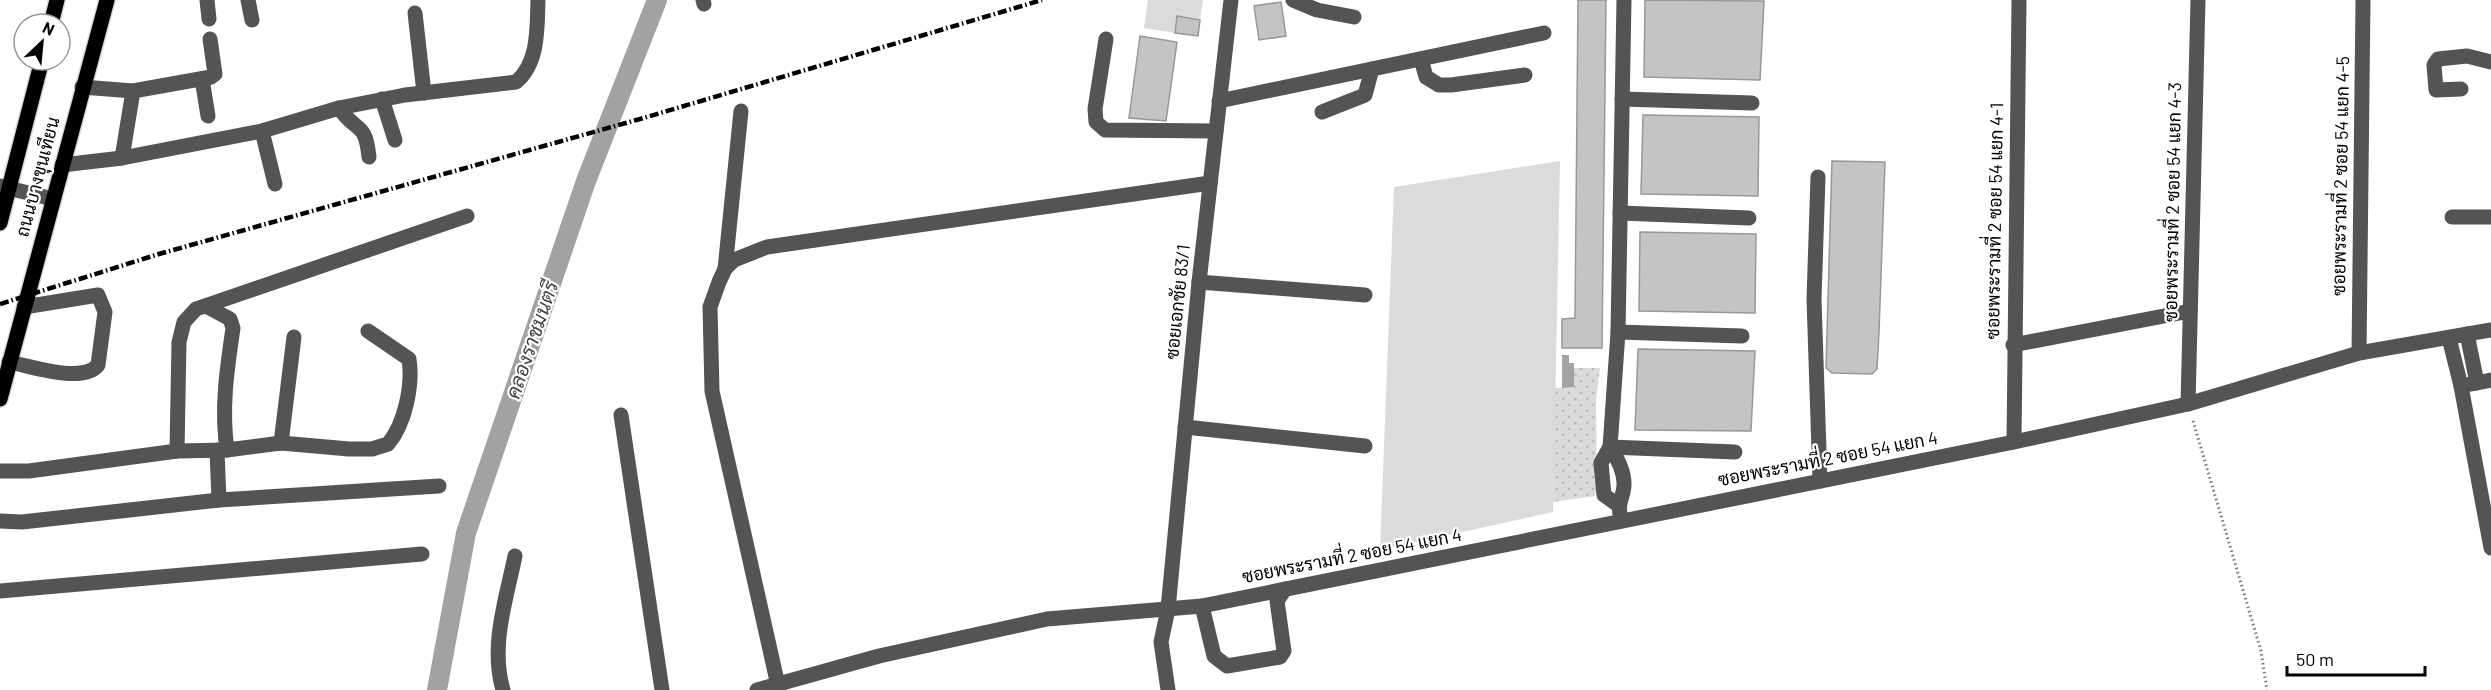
<svg xmlns="http://www.w3.org/2000/svg" width="2491" height="690" viewBox="0 0 2491 690" font-family="Barlow,Sarabun,sans-serif">
  <style>
    .grass { fill: #dbdbdb }
    .garden { fill: url(#garden-dots) }
    .water { fill: #a2a2a2 }
    .lines { fill: none; stroke-linecap: round; stroke-linejoin: round }
    .canal { stroke: #a2a2a2; stroke-width: 20 }
    .building { fill: #c4c4c4; stroke: #989898; stroke-width: 1.5 }
    .major-casing { stroke: #dbdbdb; stroke-width: 18 }
    .path { stroke: #767676; stroke-width: 3; stroke-dasharray: 1.5 3; stroke-linecap: butt }
    .minor { stroke: #545454; stroke-width: 15 }
    .major { stroke: #000; stroke-width: 15 }
    .rail { stroke: #000; stroke-width: 4.5; stroke-dasharray: 9 3 1.5 3; stroke-linecap: butt }
    .labels { text-anchor: middle; stroke-width: 4.5; stroke-linejoin: round; paint-order: stroke }
    .street-label { font-size: 18px; fill: #000; stroke: #fff }
    .water-label { font-size: 20px; font-style: italic; fill: #434343; stroke: #fff }
  </style>
  <defs>
    <pattern id="garden-dots" width="8" height="8" patternUnits="userSpaceOnUse" patternTransform="scale(1.5)"><rect width="8" height="8" fill="#dbdbdb"/><path d="M2 2h.1M6 6h.1" fill="none" stroke="#bababa" stroke-width="1.8" stroke-linecap="round"/></pattern>
  </defs>
  <rect width="100%" height="100%" fill="#fff"/>
  <!-- grass -->
  <g class="grass">
    <polygon points="1148,0 1203,0 1200,20 1178,16 1175,33 1144,28"/>
    <polygon points="1560,161 1553,512 1380,550 1394,187"/>
  </g>
  <!-- garden -->
  <polygon class="garden" points="1574,368 1600,368 1596,401 1597,489 1595,496 1553,502 1555,388 1574,387"/>
  <!-- water -->
  <polygon class="water" points="1562,355 1569,355 1569,363 1574,363 1574,387 1562,388"/>
  <g class="lines">
    <!-- canal -->
    <polyline class="canal" points="437,690 466,533 586,181 657,0"/>
  </g>
  <!-- building -->
  <g class="building">
    <polygon points="1578,0 1606,0 1602,348 1562,348 1562,319 1575,318"/>
    <polygon points="1645,0 1764,1 1760,80 1644,77"/>
    <polygon points="1281,2 1286,36 1259,40 1254,6"/>
    <polygon points="1177,16 1200,20 1198,36 1175,33"/>
    <polygon points="1140,36 1177,42 1166,121 1129,118"/>
    <polygon points="1643,115 1759,117 1758,196 1641,194"/>
    <polygon points="1832,161 1885,162 1879,332 1877,369 1872,374 1832,373 1826,368"/>
    <polygon points="1640,232 1756,234 1755,313 1639,311"/>
    <polygon points="1638,349 1755,351 1751,431 1635,430"/>
  </g>
  <g class="lines">
    <defs>
      <g id="major">
        <polyline points="51,24 57,0"/>
        <polyline points="0,223 42,60"/>
        <polyline points="0,399 107,0"/>
      </g>
    </defs>
    <!-- major casing -->
    <use href="#major" class="major-casing"/>
    <!-- path -->
    <polyline class="path" points="2193,421 2261,651 2267,690"/>
    <!-- minor -->
    <g class="minor">
      <polyline points="207,0 209,19"/>
      <polyline points="248,0 252,20"/>
      <polyline points="703,0 704,4"/>
      <polyline points="1293,0 1317,10 1354,17"/>
      <polyline points="415,13 424,93"/>
      <polyline points="1106,39 1095,109 1096,122 1105,130 1216,131"/>
      <polyline points="1421,59 1426,77 1439,85 1451,85 1525,75"/>
      <polyline points="202,79 208,116"/>
      <polyline points="82,87 133,91 211,77 215,74 210,39"/>
      <polyline points="2461,89 2436,90 2434,65 2438,59 2467,56 2491,62"/>
      <polyline points="382,99 395,140"/>
      <polyline points="1622,99 1752,103"/>
      <polyline points="1219,101 1544,33"/>
      <path d="M 339,108 C 357,134 365,120 369,157"/>
      <polyline points="1322,112 1365,95 1372,69"/>
      <polyline points="262,131 275,184"/>
      <polyline points="122,158 133,91"/>
      <path d="M 62,165 L 122,158 L 262,131 L 339,108 L 405,95 L 516,82 C 539,63 537,28 538,0"/>
      <polyline points="1818,177 1814,299 1820,481"/>
      <polyline points="0,186 53,199"/>
      <polyline points="1620,213 1749,218"/>
      <polyline points="2452,217 2491,217"/>
      <polyline points="725,269 741,111"/>
      <polyline points="1199,282 1365,295"/>
      <path d="M 206,306 L 230,319 L 233,328 C 227,369 221,408 227,450"/>
      <polyline points="1618,332 1742,336"/>
      <polyline points="2467,334 2477,383"/>
      <polyline points="2449,338 2461,386"/>
      <polyline points="2013,345 2190,311"/>
      <polyline points="2359,353 2363,0"/>
      <path d="M 9,362 C 30,366 83,384 98,365 L 105,312 L 98,295 L 24,307"/>
      <polyline points="2491,380 2461,386 2491,548"/>
      <polyline points="2188,404 2198,0"/>
      <polyline points="621,415 662,690"/>
      <polyline points="1185,427 1365,446"/>
      <polyline points="2014,442 2019,0"/>
      <polyline points="281,443 294,337"/>
      <polyline points="1610,447 1735,452"/>
      <path d="M 1610,447 C 1618,459 1627,477 1623,492 C 1621,501 1618,504 1620,514"/>
      <polyline points="217,450 219,500"/>
      <polyline points="177,451 179,342 184,322 196,309 467,216"/>
      <path d="M 0,471 L 29,471 L 177,451 L 227,450 L 281,443 L 349,449 L 372,449 L 388,444 C 405,424 413,385 409,359 L 368,331"/>
      <polyline points="1618,505 1604,495 1601,463 1610,447 1618,332 1624,0"/>
      <polyline points="0,521 22,522 219,500 439,486"/>
      <polyline points="0,591 422,554"/>
      <polyline points="1202,606 1214,656 1227,666 1280,657 1284,651 1277,601 1285,589"/>
      <path d="M 503,690 C 490,646 506,600 515,556"/>
      <polyline points="757,690 879,656 1047,619 1202,606 2014,442 2188,404 2359,353 2491,330"/>
      <polyline points="779,690 712,391 710,307 719,282 725,269 734,260 767,247 1210,183"/>
      <polyline points="1168,690 1161,642 1168,609 1199,282 1231,0"/>
    </g>
    <!-- major -->
    <use href="#major" class="major"/>
    <!-- rail -->
    <polyline class="rail" points="0,304 159,254 640,119 1042,0"/>
  </g>
  <g class="labels">
    <!-- street labels -->
    <g class="street-label">
      <text transform="translate(2341 176) rotate(-89)" y="6">ซอยพระรามที่ 2 ซอย 54 แยก 4-5</text>
      <text transform="translate(38 177) rotate(-75)" y="6">ถนนบางขุนเทียน</text>
      <text transform="translate(2173 202) rotate(-89)" y="6">ซอยพระรามที่ 2 ซอย 54 แยก 4-3</text>
      <text transform="translate(1995 221) rotate(-89)" y="6">ซอยพระรามที่ 2 ซอย 54 แยก 4-1</text>
      <text transform="translate(1178 302) rotate(-84)" y="6">ซอยเอกชัย 83/1</text>
      <text transform="translate(1828 459) rotate(-11)" y="6">ซอยพระรามที่ 2 ซอย 54 แยก 4</text>
      <text transform="translate(1352 556) rotate(-11)" y="6">ซอยพระรามที่ 2 ซอย 54 แยก 4</text>
    </g>
    <!-- water labels -->
    <g class="water-label">
      <text transform="translate(532 340) rotate(-71)" y="7">คลองราชมนตรี</text>
    </g>
  </g>
  <!-- north arrow -->
  <g transform="translate(42 42) rotate(26)"><circle r="28" fill="#ffffff" stroke="#999999" stroke-width="1.5"/>
  <path d="M0-4.5L10 22L0 15L-10 22Z" fill="#000000"/>
  <text y="-9" font-size="16" font-weight="bold" text-anchor="middle" fill="#000000">N</text>
  </g>
  <!-- scale -->
  <path d="M2287 666v9h138v-9" fill="none" stroke="#000000" stroke-width="3"/>
  <text x="2296" y="666" font-size="18" fill="#000000" stroke="#ffffff" stroke-width="4.5" paint-order="stroke">50 m</text>
</svg>
